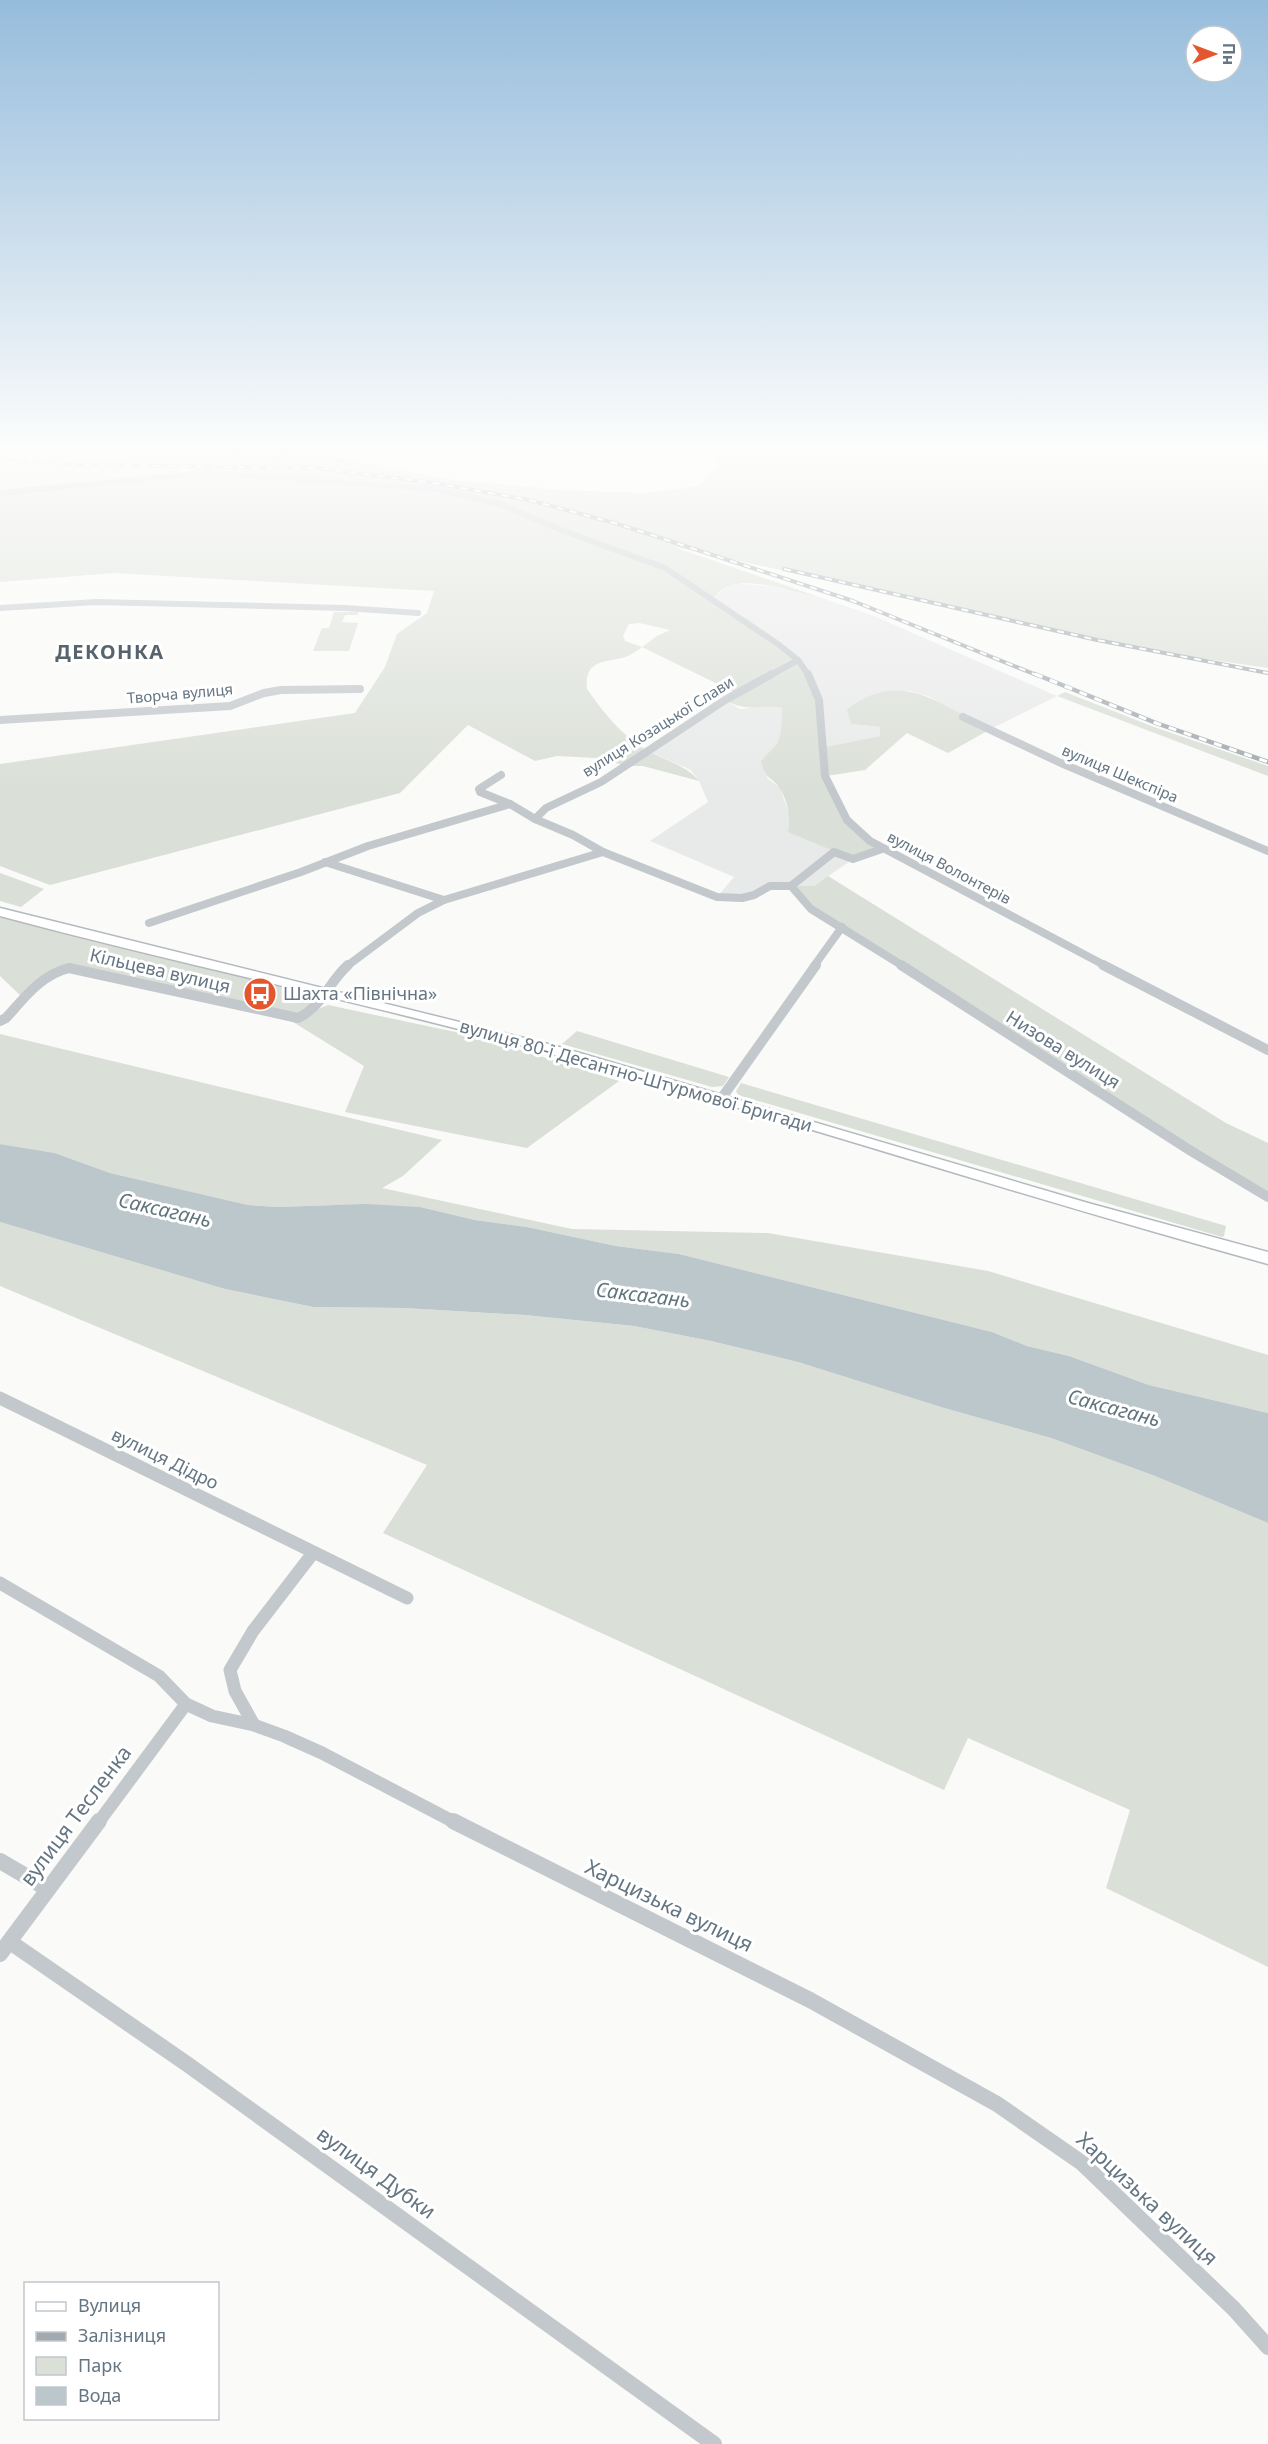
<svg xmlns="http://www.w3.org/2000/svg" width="1268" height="2444" viewBox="0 0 1268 2444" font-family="'Noto Sans',sans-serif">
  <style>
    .built { fill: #e8e9e9 }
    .green { fill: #dadfd7; fill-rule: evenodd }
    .water { fill: #bbc7cb }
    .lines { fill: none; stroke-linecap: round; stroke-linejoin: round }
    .secondary-casing { stroke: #b3babf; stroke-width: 3 }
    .street-far4 { stroke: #c3c8cc; stroke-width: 6 }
    .street-far3 { stroke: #c3c8cc; stroke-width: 8 }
    .street-far2 { stroke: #c3c8cc; stroke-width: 10 }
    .street-far1 { stroke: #c3c8cc; stroke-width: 13 }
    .street { stroke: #c3c8cc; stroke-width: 16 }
    .secondary { fill: #fff; fill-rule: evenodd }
    .rail-far1-casing { stroke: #a2aab0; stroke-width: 4 }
    .rail-casing { stroke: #a2aab0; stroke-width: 4.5 }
    .rail-far1 { stroke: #fff; stroke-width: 2; stroke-dasharray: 7; stroke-linecap: butt }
    .rail { stroke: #fff; stroke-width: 3; stroke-dasharray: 8; stroke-linecap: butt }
    .labels { text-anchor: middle; stroke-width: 6; stroke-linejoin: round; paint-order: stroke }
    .far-street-label { font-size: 15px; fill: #657683; stroke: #fff }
    .street-label { font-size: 18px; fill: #657683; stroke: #fff }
    .poi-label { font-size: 18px; fill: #657683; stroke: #fff; text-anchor: start }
    .far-district-label { font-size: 20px; font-weight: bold; letter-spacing: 1.5px; fill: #57646e; stroke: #fff }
    .water-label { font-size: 20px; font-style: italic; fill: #60757c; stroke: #fff }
    .near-street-label { font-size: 21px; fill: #657683; stroke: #fff }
  </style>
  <rect width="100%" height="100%" fill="#fafaf8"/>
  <!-- built -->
  <g class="built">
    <polygon points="0,450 232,450 184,475 0,493"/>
    <polygon points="742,584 770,586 819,597 874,616 1057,696 989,730 930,697 910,691 891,691 851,724 880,727 880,736 822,749 712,598 730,585"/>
    <polygon points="725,700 740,709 768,706 782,708 781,731 767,778 780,788 791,819 853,859 814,886 804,888 778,885 754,895 717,897 734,877 650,841 708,802 699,781 691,770 648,751"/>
  </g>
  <!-- green -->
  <g class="green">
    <path d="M 232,450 L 306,450 L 446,479 L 558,490 L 646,493 L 698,486 L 716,469 L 717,450 L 1268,450 L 1268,668 L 1192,657 L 1097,640 L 671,546 L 819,597 C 792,593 759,578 731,585 C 723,587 718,594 712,598 L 788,652 L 814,685 L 822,748 L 880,736 L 880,727 L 851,724 L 847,709 C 902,668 940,704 989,730 L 948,753 L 907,733 L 865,770 L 826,776 L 847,820 L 882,849 L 853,859 L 788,832 C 791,819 788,801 780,789 C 773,777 765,780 761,761 L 777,744 L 781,731 L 782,708 C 757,704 748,713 725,700 L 736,693 L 642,647 C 637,651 631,655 625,657 C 605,663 584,659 587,689 C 603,712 623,737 648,751 C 666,761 686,765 699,781 L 643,766 L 627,766 L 596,758 L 557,756 L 535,761 L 468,725 L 400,793 L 50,885 L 0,866 L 0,764 L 355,713 L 385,667 L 397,634 L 427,613 L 434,591 L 114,573 L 0,582 L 0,493 L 184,475 ZM 640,623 L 670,630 L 657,636 L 642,647 L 625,641 L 623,636 L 629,624 Z"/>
    <polygon points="334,612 358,612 358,615 345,615 342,622 358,623 349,651 313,651 322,628 329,628"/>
    <polygon points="1065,692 1154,727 1268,766 1268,776 1057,696"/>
    <polygon points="0,873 44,889 21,907 0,901"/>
    <polygon points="828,876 1226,1123 1268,1143 1268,1197 814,911 799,900 791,886 814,886"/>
    <polygon points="0,912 325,993 313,1011 328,1005 479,1037 619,1081 527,1148 345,1112 364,1066 285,1017 69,968 24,999 0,976"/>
    <polygon points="577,1031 729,1077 723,1086 712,1087 562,1044"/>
    <polygon points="0,1034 442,1140 403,1176 382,1188 572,1229 768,1233 988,1271 1268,1355 1268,1413 1149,1385 1069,1356 1027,1346 992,1332 944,1320 679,1254 616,1246 527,1227 475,1220 420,1207 339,1205 278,1207 248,1205 110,1173 55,1153 0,1144"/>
    <polygon points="741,1083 1226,1226 1224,1236 1222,1237 738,1095 736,1091"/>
    <polygon points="0,1222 225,1289 313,1307 404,1308 525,1315 634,1326 711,1341 798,1362 944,1408 1051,1438 1155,1476 1268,1523 1268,1967 1106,1888 1130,1810 968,1738 944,1790 383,1533 427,1465 0,1286"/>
  </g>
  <!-- water -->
  <polygon class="water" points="0,1144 55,1153 110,1173 248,1205 278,1207 365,1204 420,1207 475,1220 527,1227 616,1246 679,1254 944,1320 992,1332 1027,1346 1069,1356 1149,1385 1268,1413 1268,1523 1155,1476 1051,1438 944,1408 798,1362 711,1341 634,1326 525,1315 404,1308 313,1307 225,1289 0,1222"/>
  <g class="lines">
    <defs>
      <path id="secondary" d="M 0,908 L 556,1046 L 1088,1203 L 1268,1252 L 1268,1264 C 1026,1198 787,1119 545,1052 C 365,1002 181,965 0,916 Z"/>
    </defs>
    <!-- secondary casing -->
    <use href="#secondary" class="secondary-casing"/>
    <!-- street-far4 -->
    <g class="street-far4">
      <polyline points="0,493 184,475 223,474 436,489 500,504 561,530 665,568 778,644 798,660 809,676"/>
      <polyline points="0,608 96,602 345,608 418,613"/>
      <polyline points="769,676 798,660"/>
    </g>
    <!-- street-far3 -->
    <g class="street-far3">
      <polyline points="808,674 819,700 825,776 847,820 870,841 1106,966"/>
      <polyline points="963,717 1061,763 1268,851"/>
      <polyline points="0,720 230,706 264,693 281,690 360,689"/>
      <polyline points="501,775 479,789 480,792 510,804 535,819 573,835 603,852 717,897 742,898 754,895 770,886 791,886 834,852 853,859 882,849"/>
      <polyline points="535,819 546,808 601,782 725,700 772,674"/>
      <polyline points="325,862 444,900"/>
      <polyline points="791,886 811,909 903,966"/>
      <polyline points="149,923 301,872 368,846 510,804"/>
      <polyline points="347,966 418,913 444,900 603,852"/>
      <polyline points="814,966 842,927"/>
    </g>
    <!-- street-far2 -->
    <g class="street-far2">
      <polyline points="901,965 1191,1151 1268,1197"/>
      <polyline points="1103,965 1268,1050"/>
      <path d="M 0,1021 L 6,1018 C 25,997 41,975 69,968 L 298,1018 C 323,1006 328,983 348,965"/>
      <polyline points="721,1099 816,965"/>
    </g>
    <!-- street-far1 -->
    <g class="street-far1">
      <polyline points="0,1398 407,1598"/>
      <polyline points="0,1583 159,1676 186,1704 212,1716 254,1725 284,1736 322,1753 456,1823"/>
      <polyline points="254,1725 235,1691 230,1670 253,1631 313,1553"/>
      <polyline points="98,1823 186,1704"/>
    </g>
    <!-- street -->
    <g class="street">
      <polyline points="453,1821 810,2000 997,2104 1082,2163 1234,2309 1268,2347"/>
      <polyline points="0,1861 48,1889"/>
      <polyline points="10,1942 187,2064 714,2444"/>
      <polyline points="0,1954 99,1821"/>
    </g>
    <!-- secondary -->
    <use href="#secondary" class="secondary"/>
    <defs>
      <g id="rail-far1">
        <polyline points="111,450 216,452 284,459"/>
        <polyline points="276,454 343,460"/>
        <polyline points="0,459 86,465 317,468 434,483 529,500 618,524 853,601 1039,676"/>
        <polyline points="784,569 1097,640 1268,673"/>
      </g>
      <polyline id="rail" points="1035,674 1156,723 1268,762"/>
    </defs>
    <!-- rail-far1 casing -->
    <use href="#rail-far1" class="rail-far1-casing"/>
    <!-- rail casing -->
    <use href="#rail" class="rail-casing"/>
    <!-- rail-far1 -->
    <use href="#rail-far1" class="rail-far1"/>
    <!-- rail -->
    <use href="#rail" class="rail"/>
  </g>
  <!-- sky -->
  <linearGradient id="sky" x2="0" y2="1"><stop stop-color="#96bcdc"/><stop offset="0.57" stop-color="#fdfdfc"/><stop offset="1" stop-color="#fdfdfc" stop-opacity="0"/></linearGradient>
  <rect width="1268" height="792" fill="url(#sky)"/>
  <!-- icons -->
  <defs>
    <symbol id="bus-disc" viewBox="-11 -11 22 22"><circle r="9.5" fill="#e4572e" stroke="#fff"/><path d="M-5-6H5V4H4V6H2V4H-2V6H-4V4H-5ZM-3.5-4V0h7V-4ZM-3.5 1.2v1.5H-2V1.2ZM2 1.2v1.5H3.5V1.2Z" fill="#fff"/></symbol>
  </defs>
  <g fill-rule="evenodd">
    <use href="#bus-disc" x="241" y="975" width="38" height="38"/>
  </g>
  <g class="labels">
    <!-- far-street labels -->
    <g class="far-street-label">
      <text transform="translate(180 694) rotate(-5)" y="5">Творча вулиця</text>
      <text transform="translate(658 727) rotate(-32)" y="5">вулиця Козацької Слави</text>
      <text transform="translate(1120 774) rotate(23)" y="5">вулиця Шекспіра</text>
      <text transform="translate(949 868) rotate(28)" y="5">вулиця Волонтерів</text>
    </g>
    <!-- street labels -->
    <g class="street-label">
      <text transform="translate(160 971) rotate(13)" y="6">Кільцева вулиця</text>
      <text transform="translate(1063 1050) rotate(32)" y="6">Низова вулиця</text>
      <text transform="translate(636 1076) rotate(16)" y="6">вулиця 80-ї Десантно-Штурмової Бригади</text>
      <text transform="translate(165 1459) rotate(26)" y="6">вулиця Дідро</text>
    </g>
    <!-- poi labels -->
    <g class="poi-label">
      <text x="283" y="1000">Шахта «Північна»</text>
    </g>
    <!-- far-district labels -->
    <g class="far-district-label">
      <text x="110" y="659">ДЕКОНКА</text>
    </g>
    <!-- water labels -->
    <g class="water-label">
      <text transform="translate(165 1210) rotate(13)" y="7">Саксагань</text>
      <text transform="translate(643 1295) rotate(7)" y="7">Саксагань</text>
      <text transform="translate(1114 1408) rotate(15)" y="7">Саксагань</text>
    </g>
    <!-- near-street labels -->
    <g class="near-street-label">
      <text transform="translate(76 1816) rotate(-53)" y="7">вулиця Тесленка</text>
      <text transform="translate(669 1906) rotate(26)" y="7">Харцизька вулиця</text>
      <text transform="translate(376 2173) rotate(36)" y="7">вулиця Дубки</text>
      <text transform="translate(1147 2199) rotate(43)" y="7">Харцизька вулиця</text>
    </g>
  </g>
  <!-- legend -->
  <rect x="24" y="2282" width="195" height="138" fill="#ffffff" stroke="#c1c8cd" stroke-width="1.5"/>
  <rect x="36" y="2302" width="30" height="9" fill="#ffffff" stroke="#c1c8cd" stroke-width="1.5"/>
  <text x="78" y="2312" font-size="18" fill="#657683">Вулиця</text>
  <rect x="36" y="2332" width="30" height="9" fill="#a2aab0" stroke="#c1c8cd" stroke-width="1.5"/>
  <text x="78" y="2342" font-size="18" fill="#657683">Залізниця</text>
  <rect x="36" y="2357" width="30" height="18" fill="#dadfd7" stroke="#c1c8cd" stroke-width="1.5"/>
  <text x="78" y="2372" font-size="18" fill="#657683">Парк</text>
  <rect x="36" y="2387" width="30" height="18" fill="#bbc7cb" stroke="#c1c8cd" stroke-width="1.5"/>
  <text x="78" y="2402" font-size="18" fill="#657683">Вода</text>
  <!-- north arrow -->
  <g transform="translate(1214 54) rotate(90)"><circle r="28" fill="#ffffff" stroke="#c1c8cd" stroke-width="1.5"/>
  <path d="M0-4.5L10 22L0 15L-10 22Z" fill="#e4572e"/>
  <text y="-9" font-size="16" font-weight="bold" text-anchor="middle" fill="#657683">Пн</text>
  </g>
</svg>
